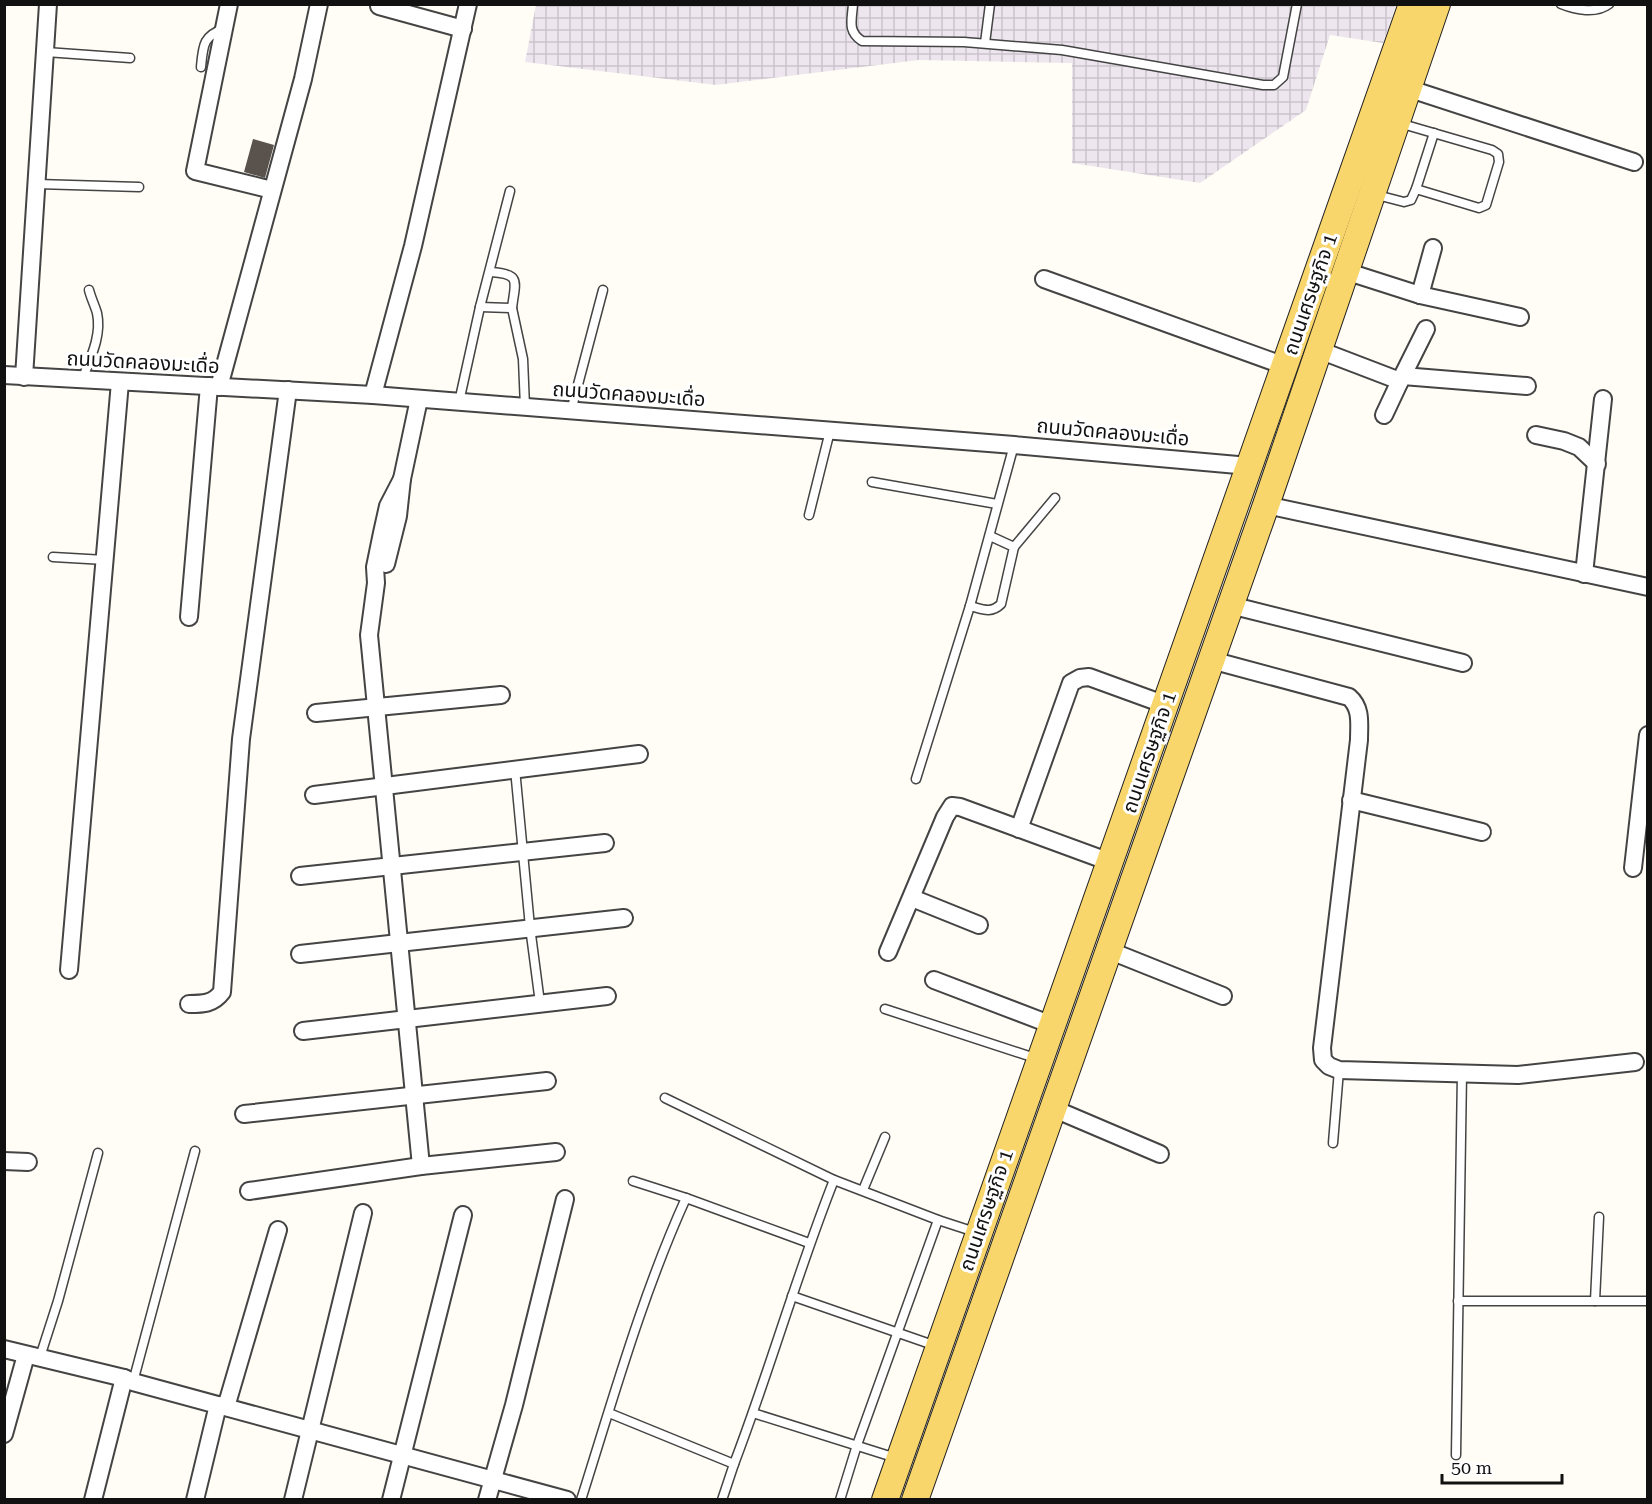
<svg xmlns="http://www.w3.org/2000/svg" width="1652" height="1504" viewBox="0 0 1652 1504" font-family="'Roboto Serif','Noto Sans Thai',serif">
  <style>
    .industrial { fill: url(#industrial-grid) }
    .building { fill: #5a524d }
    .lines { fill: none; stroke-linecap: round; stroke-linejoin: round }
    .service-casing { stroke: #444; stroke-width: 11 }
    .minor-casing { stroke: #444; stroke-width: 20 }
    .primary-casing { stroke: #222; stroke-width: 28 }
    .service { stroke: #fff; stroke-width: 8 }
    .minor { stroke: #fff; stroke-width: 16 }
    .primary { stroke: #f9d66b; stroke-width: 26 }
    .labels { text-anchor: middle; stroke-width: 6; stroke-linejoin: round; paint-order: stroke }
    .street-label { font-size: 20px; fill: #111; stroke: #fff }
  </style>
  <defs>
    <pattern id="industrial-grid" width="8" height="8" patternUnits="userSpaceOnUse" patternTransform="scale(1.5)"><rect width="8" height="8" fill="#eee6ef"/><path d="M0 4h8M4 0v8" fill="none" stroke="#cbc4cc"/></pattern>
  </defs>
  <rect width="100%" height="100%" fill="#fffdf5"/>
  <!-- industrial -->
  <polygon class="industrial" points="536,5 1396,5 1383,43 1330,35 1306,110 1200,183 1072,163 1072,63 919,60 716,85 525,62"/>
  <!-- building -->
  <polygon class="building" points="253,139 274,145 265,178 244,172"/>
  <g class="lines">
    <defs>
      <g id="service">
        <path d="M 853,4 C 852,20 847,31 862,41 L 964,42 L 1062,50 L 1263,85 L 1274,85 L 1283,77 L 1297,4"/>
        <path d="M 1561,4 C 1576,10 1596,14 1609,4"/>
        <polyline points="985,43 990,4"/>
        <polyline points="46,52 130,58"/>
        <path d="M 201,67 C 203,45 203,36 225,28"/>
        <polyline points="37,184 139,187"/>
        <polyline points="1416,189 1434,133"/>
        <polyline points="1373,194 1404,202 1411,200 1416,189 1479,208 1486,205 1499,162 1498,154 1492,150 1399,123"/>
        <path d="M 491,272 C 522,274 515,282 512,308"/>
        <polyline points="480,307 512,308 523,359 525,407"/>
        <path d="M 82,380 C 90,359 102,336 97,313 C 95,306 91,298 89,290"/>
        <polyline points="459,402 480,307 510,191"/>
        <polyline points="571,411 603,290"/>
        <polyline points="872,482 997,504"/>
        <polyline points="809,515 830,431"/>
        <polyline points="1014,547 1055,498"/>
        <polyline points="53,557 105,560"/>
        <path d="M 970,606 C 982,609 991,614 1001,604 L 1014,547 L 990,536"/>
        <polyline points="515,769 530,927 540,1003"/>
        <polyline points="916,779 970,606 1014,445"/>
        <polyline points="885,1009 1038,1059"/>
        <polyline points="665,1098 834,1180"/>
        <polyline points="1333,1143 1339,1070"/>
        <polyline points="633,1181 686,1198"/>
        <polyline points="863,1190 885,1137"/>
        <polyline points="792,1296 936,1346"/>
        <polyline points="1458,1301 1648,1301"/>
        <polyline points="1595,1301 1599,1217"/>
        <polyline points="40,1357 58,1301 98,1153"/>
        <polyline points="133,1382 195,1151"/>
        <polyline points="609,1413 734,1464 722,1500"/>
        <polyline points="753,1413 896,1458"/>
        <polyline points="1456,1455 1462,1073"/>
        <path d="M 734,1464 C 770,1370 797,1273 834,1180 L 938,1220 L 978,1233"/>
        <path d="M 581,1500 C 613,1399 642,1295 686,1198 L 809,1243"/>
        <polyline points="840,1500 857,1445 938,1220"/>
      </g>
      <g id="minor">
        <polyline points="229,4 195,171 272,190"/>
        <polyline points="379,6 463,29"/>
        <polyline points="1407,88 1634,162"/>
        <polyline points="1345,271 1420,295 1520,317"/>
        <polyline points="1044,279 1285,366"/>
        <polyline points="1420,295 1433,248"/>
        <polyline points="1319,350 1400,381 1426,329"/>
        <polyline points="4,375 373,395 1014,445 1249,466"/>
        <polyline points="1403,376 1527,386"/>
        <polyline points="24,377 48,4"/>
        <polyline points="219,387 303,79 319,4"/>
        <polyline points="373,395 413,246 468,4"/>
        <polyline points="1384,415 1400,381"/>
        <polyline points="1536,435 1564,441 1579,447 1597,464"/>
        <polyline points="402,479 388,506 382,533 375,567 376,583 369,635 421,1166"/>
        <polyline points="1266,505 1648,587"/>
        <polyline points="386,564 398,516 402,479 419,399"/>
        <polyline points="1584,574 1603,399"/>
        <polyline points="1230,605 1463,663"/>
        <polyline points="189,617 209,386"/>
        <path d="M 1211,660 L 1349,697 C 1362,708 1359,724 1359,740 L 1322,1048 L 1323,1060 L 1329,1066 L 1339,1070 L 1518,1075 L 1635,1062"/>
        <polyline points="316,713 501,695"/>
        <polyline points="314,795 639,754"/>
        <polyline points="1351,800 1482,832"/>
        <polyline points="1019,829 1071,683 1080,678 1089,677 1166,705"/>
        <polyline points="1633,868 1648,735"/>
        <polyline points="300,876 605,843"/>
        <polyline points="912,898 979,925"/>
        <polyline points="1108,950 1223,996"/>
        <polyline points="888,952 945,817 952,806 960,807 1110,862"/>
        <polyline points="300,954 624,918"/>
        <polyline points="69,970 120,382"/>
        <polyline points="934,980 1052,1025"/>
        <path d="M 189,1004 C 203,1004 213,1004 222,992 L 241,739 L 288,390"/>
        <polyline points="303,1031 607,996"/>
        <polyline points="1052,1108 1160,1154"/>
        <polyline points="244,1114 547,1081"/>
        <polyline points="4,1161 28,1162"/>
        <polyline points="249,1191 421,1166 556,1152"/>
        <polyline points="4,1349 124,1378 133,1382 567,1500"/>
        <polyline points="226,1407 278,1230"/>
        <polyline points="4,1434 26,1355"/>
        <polyline points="93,1500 124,1378"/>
        <polyline points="195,1500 218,1405"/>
        <polyline points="293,1500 363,1213"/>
        <polyline points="391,1500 463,1215"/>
        <polyline points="487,1500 514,1405 565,1199"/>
      </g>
      <g id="primary">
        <polyline points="885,1500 1412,4"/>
        <polyline points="915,1500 1266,505 1437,4"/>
      </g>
    </defs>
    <!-- service casing -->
    <use href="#service" class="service-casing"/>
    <!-- minor casing -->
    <use href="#minor" class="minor-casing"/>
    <!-- primary casing -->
    <use href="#primary" class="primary-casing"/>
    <!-- service -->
    <use href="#service" class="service"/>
    <!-- minor -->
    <use href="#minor" class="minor"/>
    <!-- primary -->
    <use href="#primary" class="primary"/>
  </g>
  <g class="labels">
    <!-- street labels -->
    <g class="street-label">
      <text transform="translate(1310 294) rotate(-71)" y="7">ถนนเศรษฐกิจ 1</text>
      <text transform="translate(143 362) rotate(3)" y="7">ถนนวัดคลองมะเดื่อ</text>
      <text transform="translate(629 394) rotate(4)" y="7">ถนนวัดคลองมะเดื่อ</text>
      <text transform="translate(1113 432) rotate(5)" y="7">ถนนวัดคลองมะเดื่อ</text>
      <text transform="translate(1149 752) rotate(-71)" y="7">ถนนเศรษฐกิจ 1</text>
      <text transform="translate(986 1210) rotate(-71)" y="7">ถนนเศรษฐกิจ 1</text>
    </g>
  </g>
  <!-- border -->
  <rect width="1652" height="1504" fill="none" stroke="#111111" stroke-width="12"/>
  <!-- scale -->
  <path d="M1442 1474v9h120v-9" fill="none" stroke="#111111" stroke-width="3"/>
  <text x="1451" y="1474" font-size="18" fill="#111111" stroke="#ffffff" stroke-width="4.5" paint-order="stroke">50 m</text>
</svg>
